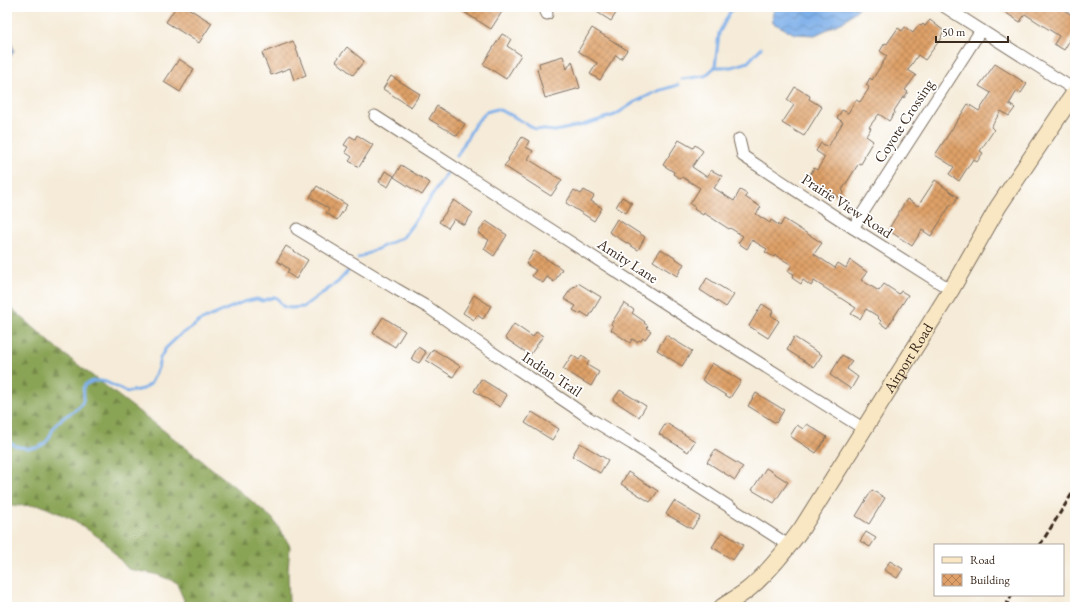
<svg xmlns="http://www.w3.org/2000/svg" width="1082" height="614" viewBox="0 0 1082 614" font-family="'EB Garamond',serif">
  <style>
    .forest { fill: url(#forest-firs); stroke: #62673a }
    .water { fill: url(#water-waves); stroke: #5c6c84 }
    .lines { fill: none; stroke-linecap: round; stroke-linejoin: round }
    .stream { stroke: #7dafe9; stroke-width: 3 }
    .building { fill: url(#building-cross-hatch) }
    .street-casing { stroke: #7c6e5f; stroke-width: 13 }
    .secondary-casing { stroke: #7c6e5f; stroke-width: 18 }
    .street { stroke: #fff; stroke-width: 11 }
    .secondary { stroke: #f9e7c3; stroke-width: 16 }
    .rail { stroke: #3b2a1e; stroke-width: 3; stroke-dasharray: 6 3; stroke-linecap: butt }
    .labels { text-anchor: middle; stroke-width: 3.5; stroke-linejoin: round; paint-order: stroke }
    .street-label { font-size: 15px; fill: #3b2a1e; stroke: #fff }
  </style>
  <defs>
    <pattern id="forest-firs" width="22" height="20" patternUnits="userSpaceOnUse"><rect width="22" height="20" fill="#8aa456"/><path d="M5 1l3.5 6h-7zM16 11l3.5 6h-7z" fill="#728647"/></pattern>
    <pattern id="water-waves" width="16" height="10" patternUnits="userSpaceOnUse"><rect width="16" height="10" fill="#7dafe9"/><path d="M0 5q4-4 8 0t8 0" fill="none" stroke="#688fbc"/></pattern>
    <pattern id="building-cross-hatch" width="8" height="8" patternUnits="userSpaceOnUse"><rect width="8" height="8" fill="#dea068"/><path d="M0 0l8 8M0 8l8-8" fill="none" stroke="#b58355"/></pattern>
  </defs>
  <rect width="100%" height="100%" fill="#fff"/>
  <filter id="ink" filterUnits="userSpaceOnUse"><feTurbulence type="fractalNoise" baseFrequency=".025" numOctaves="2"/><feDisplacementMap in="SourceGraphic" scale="8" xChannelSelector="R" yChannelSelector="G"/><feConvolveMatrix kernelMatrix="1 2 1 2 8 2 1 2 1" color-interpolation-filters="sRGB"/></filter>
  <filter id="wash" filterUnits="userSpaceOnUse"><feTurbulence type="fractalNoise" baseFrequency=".012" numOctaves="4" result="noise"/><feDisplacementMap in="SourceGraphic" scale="16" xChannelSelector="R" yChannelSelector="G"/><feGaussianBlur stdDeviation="0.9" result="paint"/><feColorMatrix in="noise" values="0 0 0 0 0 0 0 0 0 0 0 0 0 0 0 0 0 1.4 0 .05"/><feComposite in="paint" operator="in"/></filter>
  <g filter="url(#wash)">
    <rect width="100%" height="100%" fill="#f5ebd8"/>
    <!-- forest -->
    <polygon class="forest" points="7,304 60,351 176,440 241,492 273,519 290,546 288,570 289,603 290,607 182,607 184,600 176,582 155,574 128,569 104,541 74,520 40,505 12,506 7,509"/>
    <!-- water -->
    <g class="water">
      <path d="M 776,7 L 860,7 L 843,22 L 815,35 L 795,34 L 773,23 C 772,16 772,12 776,7 Z"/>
      <polygon points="7,23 11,30 12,34 9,38 14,50 11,56 7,58"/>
    </g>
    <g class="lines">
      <!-- stream -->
      <g class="stream">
        <polyline points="715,67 732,67 748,62 761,48"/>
        <polyline points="682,79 705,76 715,67 719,33 730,12 735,7"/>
        <polyline points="457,156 475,124 486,112 497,109 511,115 535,129 555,131 583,125 615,115 635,102 658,91 678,85"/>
        <polyline points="358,258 403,237 418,217 447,173"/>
        <polyline points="7,416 11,418 7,425"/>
        <path d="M 7,441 C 16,448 35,452 45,443 C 51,438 52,427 58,422 C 70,410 88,410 83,388 L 86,384 L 93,381 L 101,381 L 106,382 L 127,392 L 143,389 L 150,384 L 153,379 L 158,368 L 160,358 L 166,348 L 181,334 L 190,329 L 200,321 L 243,302 L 257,299 L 262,301 L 274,297 L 277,298 L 281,304 L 284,307 L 291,308 L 303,307 L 338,282 L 349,270"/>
      </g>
    </g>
    <g id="blocks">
      <!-- building -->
      <g class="building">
        <polygon points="176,7 186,7 212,23 199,43 166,22"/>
        <polygon points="456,7 505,7 491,29"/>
        <polygon points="589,7 620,7 611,21"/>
        <polygon points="997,7 1059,7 1075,17 1075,31 1064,50 1054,44 1059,36 1025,14 1020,22"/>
        <polygon points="930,20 944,31 941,36 942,37 925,60 918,55 908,70 916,75 905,90 908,92 904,98 903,97 894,111 895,112 889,121 879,114 869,127 871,128 866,136 873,141 864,156 865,157 861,164 859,163 842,190 844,192 840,198 808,178 814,168 817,170 825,157 816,151 821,143 828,147 843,122 837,118 842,110 848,113 856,100 860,102 868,90 869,87 866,85 870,78 872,80 887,56 880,51 885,43 887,44 898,28 902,31 905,27 913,33 919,25 921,26 923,24 925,26"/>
        <polygon points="592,28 627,50 621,59 616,55 600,80 590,74 597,63 578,51"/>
        <polygon points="502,34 511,39 507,46 521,55 506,79 483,64"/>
        <polygon points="293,41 306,75 294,80 290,68 271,75 262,53"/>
        <polygon points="347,47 364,61 353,75 336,61"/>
        <polygon points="563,56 567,69 572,61 580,88 545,98 537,69 540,68 539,63"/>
        <polygon points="179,59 194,69 180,92 164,82"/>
        <polygon points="995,64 1027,84 1021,93 1017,91 1009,104 1015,108 1009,116 1001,111 991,127 994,130 980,151 983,153 977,162 973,159 959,181 949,174 954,167 935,155 968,104 979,111 991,93 979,86"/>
        <polygon points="391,76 420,94 411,107 383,89"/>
        <polygon points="795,87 810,96 809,99 822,107 804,136 782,123 794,105 787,100"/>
        <polygon points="437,106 465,124 457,136 429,119"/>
        <polygon points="357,135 373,145 359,167 349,161 352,157 345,152 348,147 344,145 350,136 355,139"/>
        <polygon points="522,137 529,141 526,147 533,151 528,159 562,180 551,196 504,166 509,160 508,159"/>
        <polygon points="679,140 693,148 695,145 703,151 692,167 707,177 711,170 722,176 714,188 734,201 740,190 747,194 745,197 761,207 756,214 770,223 771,220 780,226 784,219 822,243 814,254 835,268 838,263 846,268 850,260 867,272 861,280 879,291 884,284 899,294 901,291 908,295 887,328 880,323 881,321 878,318 879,317 866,309 860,319 851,314 856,308 814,281 811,286 803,280 801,284 792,278 794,274 788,271 792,265 775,255 774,257 765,252 767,249 752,240 747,249 738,243 743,236 730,228 729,229 704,213 703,215 694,209 695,207 690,204 700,188 682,177 681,179 673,174 674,172 663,165"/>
        <polygon points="401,165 430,183 422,195 394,177"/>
        <polygon points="385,171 394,176 388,187 379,182"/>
        <polygon points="935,180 958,197 953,205 951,204 931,236 922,230 912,246 888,230 907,199 918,206"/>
        <polygon points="317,186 347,205 337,220 326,213 329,209 310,197"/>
        <polygon points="574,190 581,194 584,190 594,196 591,201 602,208 594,221 566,203"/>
        <polygon points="622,197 632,203 626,213 616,207"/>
        <polygon points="454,200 473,213 464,225 454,219 448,228 439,222"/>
        <polygon points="617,219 645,237 638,250 609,232"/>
        <polygon points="486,221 507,235 494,256 484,249 489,240 478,233"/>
        <polygon points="286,246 308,260 296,279 287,273 289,269 277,261"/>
        <polygon points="661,249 684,264 677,276 653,261"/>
        <polygon points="534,251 562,269 554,282 547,277 543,283 532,276 536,270 526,264"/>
        <polygon points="707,278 734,295 726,307 700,290"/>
        <polygon points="578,283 601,297 589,317 581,312 580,314 573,310 576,306 564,299 571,289 572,289 574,286 575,287"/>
        <polygon points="474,295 491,306 483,319 477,315 474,320 463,313"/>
        <polygon points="624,303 634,310 632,313 645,322 644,323 648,326 646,328 651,331 645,339 643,338 641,341 639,340 637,342 632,339 630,343 611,330 613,326 611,324"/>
        <polygon points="762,304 773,311 771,315 779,321 768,338 749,326"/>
        <polygon points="383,317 405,331 395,347 373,333"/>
        <polygon points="514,324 533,337 536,332 543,336 530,355 505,338"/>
        <polygon points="666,335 692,351 682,366 657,350"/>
        <polygon points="794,337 822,355 814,367 787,350"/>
        <polygon points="418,347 426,352 419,363 411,359"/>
        <polygon points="433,349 460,366 453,377 426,360"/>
        <polygon points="572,355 579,360 582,356 589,361 587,365 599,372 591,386 563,369"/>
        <polygon points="842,355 852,361 847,369 858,377 851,389 830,375"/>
        <polygon points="712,363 741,381 730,398 702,380"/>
        <polygon points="481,379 507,395 500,407 474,391"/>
        <polygon points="620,390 646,406 639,417 613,400"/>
        <polygon points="756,393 784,410 776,423 748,406"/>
        <polygon points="532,412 559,429 552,440 525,423"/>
        <polygon points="666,423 695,441 688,452 659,434"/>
        <polygon points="807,424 827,437 816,453 790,436 797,425 803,429"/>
        <polygon points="580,443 608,460 600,473 572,456"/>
        <polygon points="715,450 743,467 735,480 707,462"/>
        <polygon points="766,468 788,482 774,503 752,490"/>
        <polygon points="628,472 658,491 650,502 621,484"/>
        <polygon points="872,490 885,498 869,524 856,516"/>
        <polygon points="674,501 700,517 692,529 666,514"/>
        <polygon points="722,532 743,545 733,560 712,547"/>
        <polygon points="866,532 876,538 870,547 860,541"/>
        <polygon points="890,561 903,569 897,578 884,570"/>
      </g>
    </g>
  </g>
  <g filter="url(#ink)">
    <use href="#blocks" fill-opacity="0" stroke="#7c6e5f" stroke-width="1"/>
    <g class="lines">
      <defs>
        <g id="street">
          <polyline points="544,7 547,14"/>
          <polyline points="945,7 1075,90"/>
          <polyline points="375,116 674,309 864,429"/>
          <polyline points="739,139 743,156 853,228 951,290"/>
          <polyline points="853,228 981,30"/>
          <polyline points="297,229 396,289 429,308 489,350 572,406 589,418 632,444 790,546"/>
        </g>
        <g id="secondary">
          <path id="s1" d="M 722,607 C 731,601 742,595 751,587 C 770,570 787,549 802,528 L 951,290 L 998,207 L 1075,92"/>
        </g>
      </defs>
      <!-- street casing -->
      <use href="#street" class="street-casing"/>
      <!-- secondary casing -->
      <use href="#secondary" class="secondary-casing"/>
      <!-- street -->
      <use href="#street" class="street"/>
      <!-- secondary -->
      <use href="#secondary" class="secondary"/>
      <!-- rail -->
      <g class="rail">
        <polyline points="1040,545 1075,489"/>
        <polyline points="1005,607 1012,595"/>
      </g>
    </g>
  </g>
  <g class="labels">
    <!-- street labels -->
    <g class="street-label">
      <text transform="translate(904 121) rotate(-57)" y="5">Coyote Crossing</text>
      <text transform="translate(847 206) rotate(33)" y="5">Prairie View Road</text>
      <text transform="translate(628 261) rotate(33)" y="5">Amity Lane</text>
      <text dy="5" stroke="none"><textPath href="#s1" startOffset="314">Airport Road</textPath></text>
      <text transform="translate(552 374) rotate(34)" y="5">Indian Trail</text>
    </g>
  </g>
  <!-- margin -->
  <rect width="1082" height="614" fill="none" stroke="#fff" stroke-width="24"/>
  <!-- legend -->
  <rect x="934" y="544" width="130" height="52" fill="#ffffff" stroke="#b1aaa5"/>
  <rect x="942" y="557" width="20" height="6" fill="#f9e7c3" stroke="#b1aaa5"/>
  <text x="970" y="564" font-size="12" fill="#3b2a1e">Road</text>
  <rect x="942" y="574" width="20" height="12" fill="url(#building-cross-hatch)" stroke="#b1aaa5"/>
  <text x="970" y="584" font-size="12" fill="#3b2a1e">Building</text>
  <!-- scale -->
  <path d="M936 36v6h72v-6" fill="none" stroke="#3b2a1e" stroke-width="2"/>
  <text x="942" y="36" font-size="12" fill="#3b2a1e" stroke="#ffffff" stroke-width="3" paint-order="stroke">50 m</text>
</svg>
